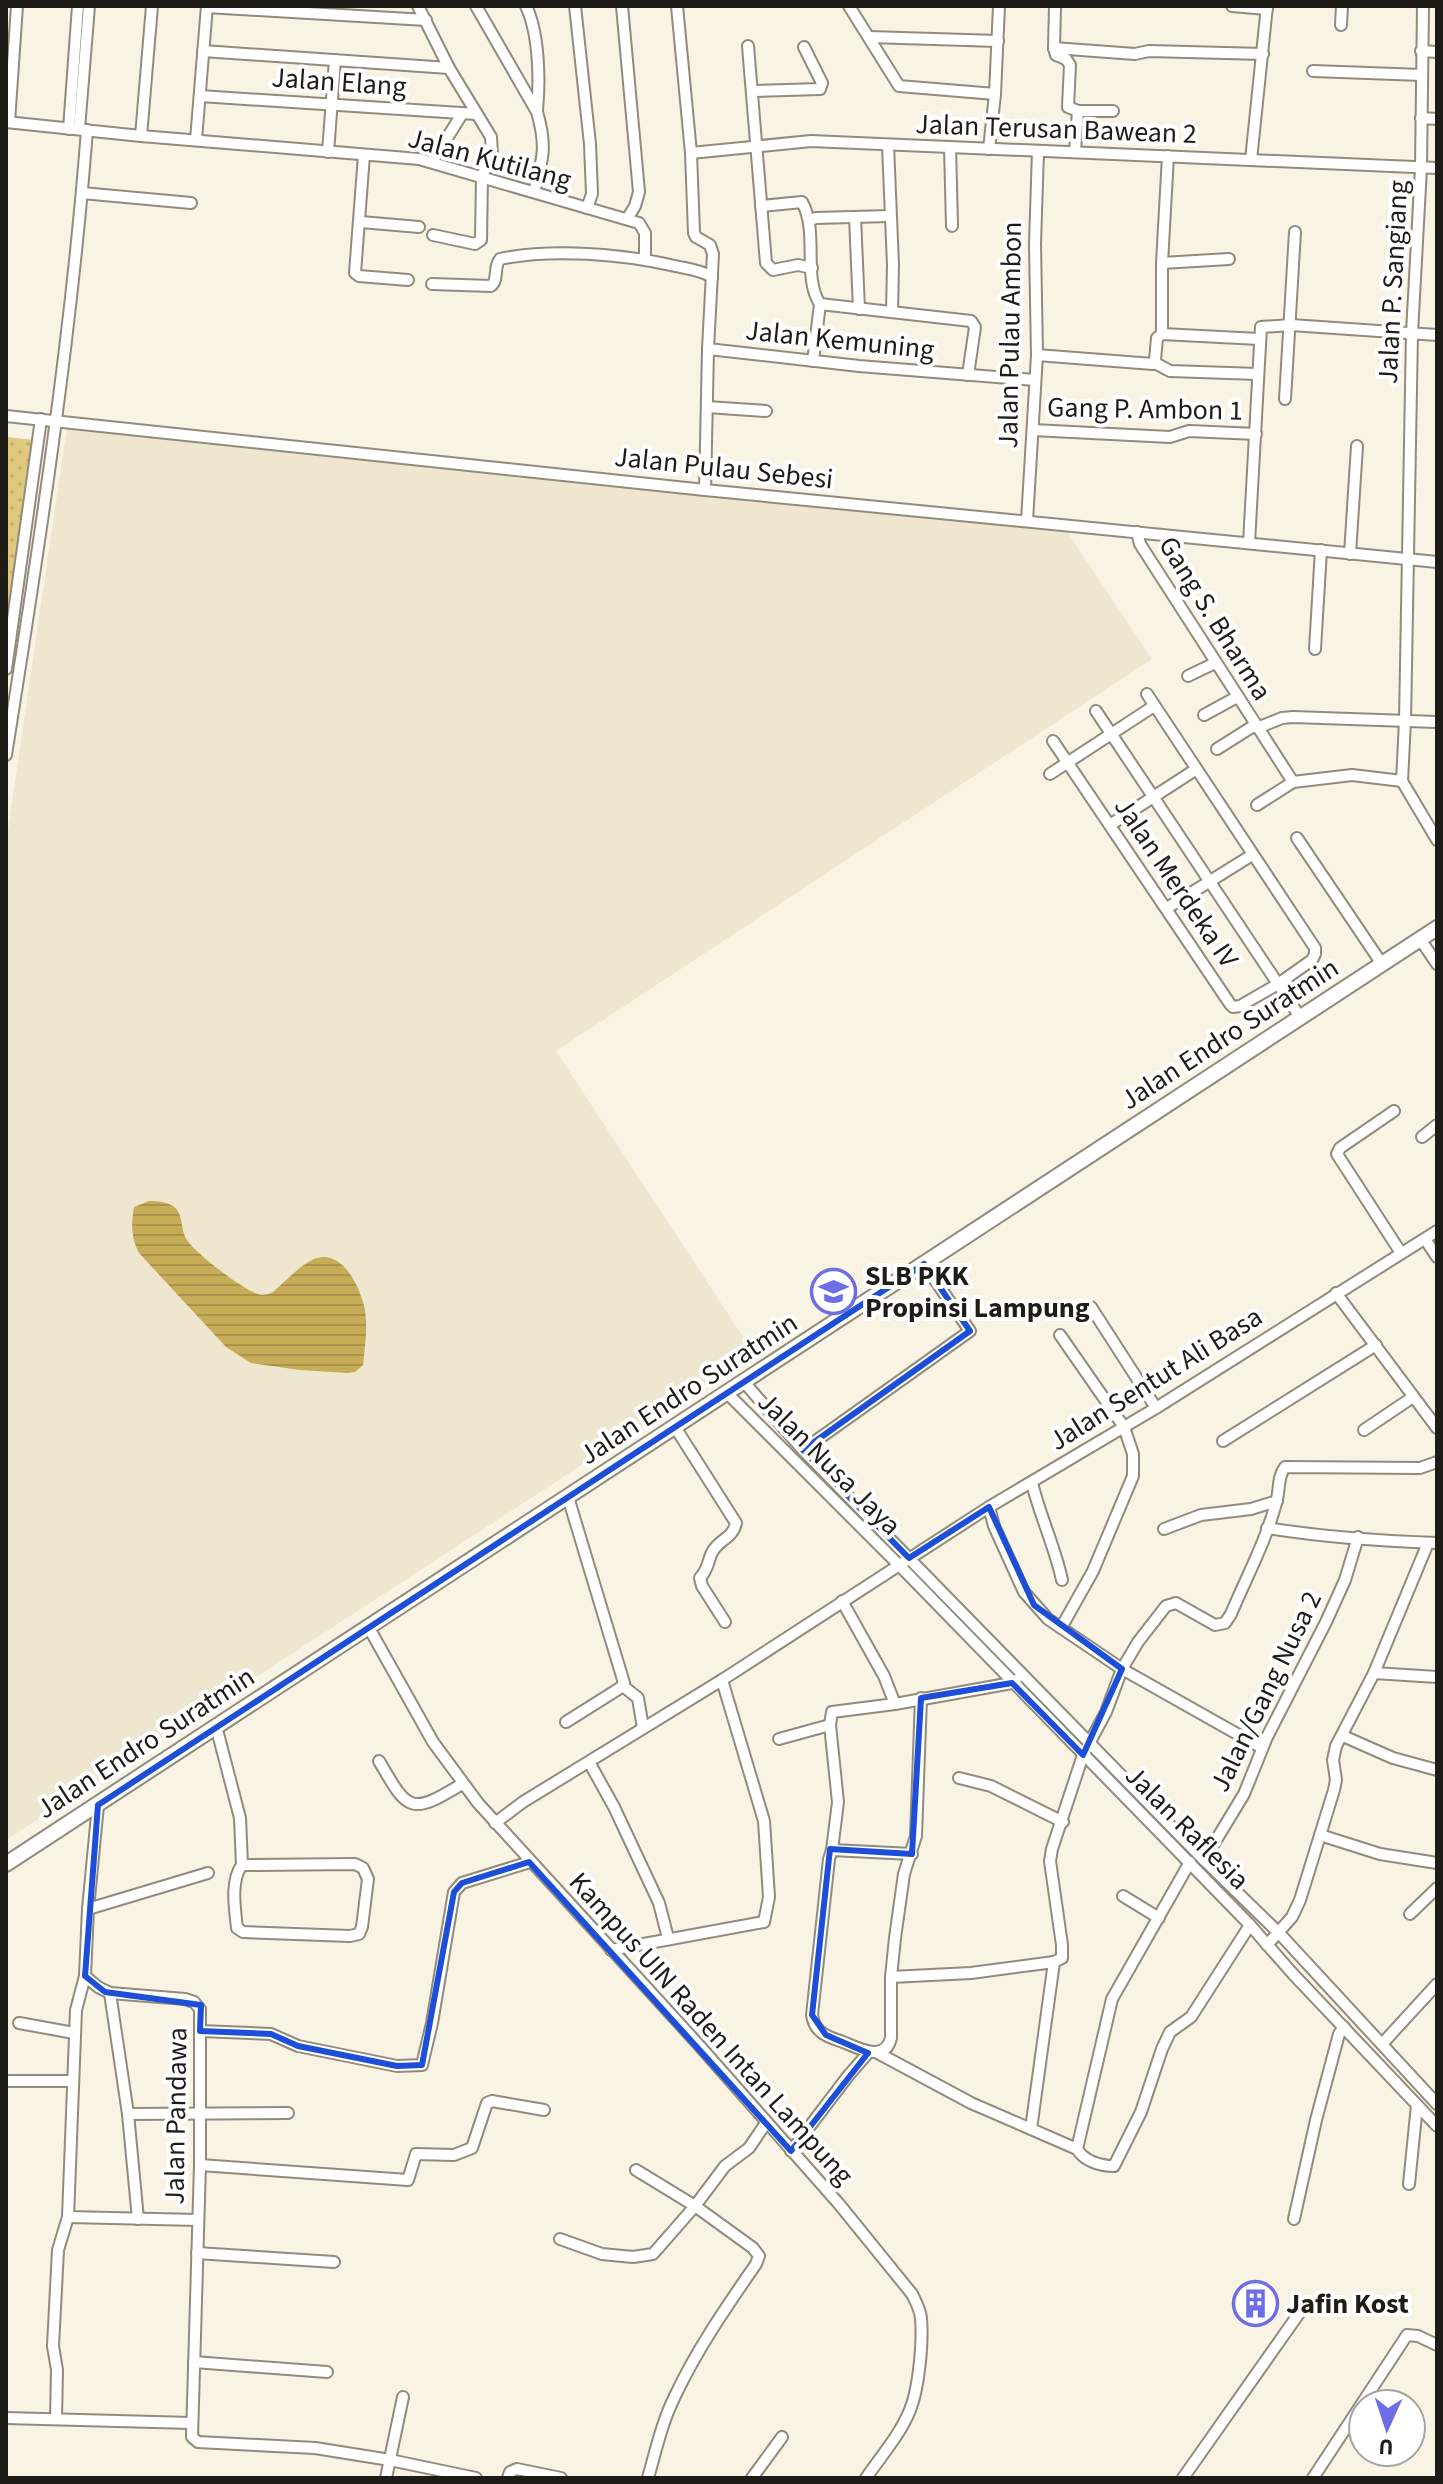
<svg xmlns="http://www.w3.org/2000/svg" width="1443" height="2484" viewBox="0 0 1443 2484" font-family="'Source Sans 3',sans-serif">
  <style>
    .built { fill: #eee6cf }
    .grass { fill: url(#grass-dots) }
    .water { fill: url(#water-rules) }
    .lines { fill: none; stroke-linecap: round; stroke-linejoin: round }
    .minor-casing { stroke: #908b7d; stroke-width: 14 }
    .major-casing { stroke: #908b7d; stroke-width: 18 }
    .minor { stroke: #fff; stroke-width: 10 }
    .major { stroke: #fff; stroke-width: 14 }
    .marked { fill: none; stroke: #1d4ed8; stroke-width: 6; stroke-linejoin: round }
    .labels { text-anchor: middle; stroke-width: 8; stroke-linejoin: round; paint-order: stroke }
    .street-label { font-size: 28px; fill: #1e1c16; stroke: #fff }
    .poi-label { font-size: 28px; font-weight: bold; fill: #1e1c16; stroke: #fff; text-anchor: start }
  </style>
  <defs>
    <pattern id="grass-dots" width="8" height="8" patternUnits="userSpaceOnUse" patternTransform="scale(2)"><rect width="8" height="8" fill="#e0c87c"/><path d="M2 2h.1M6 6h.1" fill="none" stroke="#c0ab6a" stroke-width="1.8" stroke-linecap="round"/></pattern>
    <pattern id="water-rules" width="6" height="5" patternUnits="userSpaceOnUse" patternTransform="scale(2)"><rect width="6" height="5" fill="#c7ac57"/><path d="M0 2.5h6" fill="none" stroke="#aa934b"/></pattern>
  </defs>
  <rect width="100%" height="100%" fill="#f8f3e3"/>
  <!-- built -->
  <polygon class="built" points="67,427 1064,527 1152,659 556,1051 747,1343 743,1347 749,1356 6,1840 6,843"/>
  <!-- grass -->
  <polygon class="grass" points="6,437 34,440 6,649"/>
  <!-- water -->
  <path class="water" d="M 149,1201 C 157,1201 167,1202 173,1206 C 184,1213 180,1230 187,1240 C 196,1254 239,1286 255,1293 C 262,1296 267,1295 273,1292 C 285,1282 298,1267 312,1260 C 339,1247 357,1281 363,1302 C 369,1321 365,1346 363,1365 L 355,1372 L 347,1373 L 300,1370 L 251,1363 L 226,1347 L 139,1253 C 131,1237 131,1225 134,1207 Z"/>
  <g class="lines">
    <defs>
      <g id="minor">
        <polyline points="418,6 449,68 491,137 492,155 482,176 481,240 475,244 433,235"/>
        <path d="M 476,6 L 537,112 C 547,146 543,159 534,192"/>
        <path d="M 526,6 C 539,33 540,80 537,110"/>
        <polyline points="575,6 590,144 592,194 587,208"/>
        <polyline points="622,6 639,192 635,206 627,219"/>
        <polyline points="677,6 691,153 694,233 696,237 710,245 713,254 708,349 705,490"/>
        <polyline points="849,6 899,86 995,94"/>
        <polyline points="1232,6 1267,9"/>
        <polyline points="1423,6 1421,168 1412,333 1405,721 1402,781 1437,840"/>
        <polyline points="207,7 426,20"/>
        <polyline points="1341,25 1342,6"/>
        <polyline points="869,37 998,41"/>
        <polyline points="748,46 766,263 773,270 798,265 812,268"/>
        <polyline points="1054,48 1135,54 1149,51 1263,54"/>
        <polyline points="1054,48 1056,55 1066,59 1070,65 1068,107 1078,111 1075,151"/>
        <polyline points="1054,48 1055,6"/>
        <polyline points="203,51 449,68"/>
        <polyline points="1421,51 1437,52"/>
        <polyline points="1313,71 1422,75"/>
        <polyline points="752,91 820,89 822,83 804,47"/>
        <polyline points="200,96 476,114"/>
        <polyline points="1078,111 1113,111"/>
        <polyline points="1421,118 1437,119"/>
        <polyline points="6,122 141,136 419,159 639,223 645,233 645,259"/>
        <polyline points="9,122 17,6"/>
        <polyline points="69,129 78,6"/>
        <polyline points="79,129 89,6"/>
        <polyline points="141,136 152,6"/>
        <polyline points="196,140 207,6"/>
        <polyline points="888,145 893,265 892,312"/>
        <polyline points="950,147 952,226"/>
        <polyline points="989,149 995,94 999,6"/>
        <polyline points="328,152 335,60"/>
        <polyline points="691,153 811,141 1437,168"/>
        <polyline points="364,155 355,273 359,276 408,280"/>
        <polyline points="1251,160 1267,6"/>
        <polyline points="432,162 462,114"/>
        <polyline points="82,193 191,203"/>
        <path d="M 761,206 L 802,202 C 819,232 802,277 820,304 L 813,361"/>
        <polyline points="855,217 859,309"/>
        <polyline points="810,220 816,218 890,216"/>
        <polyline points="361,222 419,227"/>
        <polyline points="1162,263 1229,259"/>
        <path d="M 432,284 L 491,286 C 499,280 493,267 500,259 C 552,248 623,254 675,266 C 688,269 701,270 712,277"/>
        <polyline points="820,304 971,321 975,327 968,375"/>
        <polyline points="1162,334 1162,263 1168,156"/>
        <polyline points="1162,334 1259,339"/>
        <polyline points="708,349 859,366 1035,380"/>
        <polyline points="1037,355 1153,364 1155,360 1157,338 1162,334"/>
        <polyline points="1155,363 1170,371 1258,374"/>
        <polyline points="1285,399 1295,232"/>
        <polyline points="707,407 766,411"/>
        <polyline points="6,416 705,490 1437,562"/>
        <polyline points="1033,430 1170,437 1189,431 1256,434"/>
        <polyline points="1027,521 1037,355 1035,244 1038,151"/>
        <polyline points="1137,532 1140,544 1293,782"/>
        <polyline points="1249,543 1261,327 1291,325 1437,335"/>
        <polyline points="1350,554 1357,446"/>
        <polyline points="1315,649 1321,550"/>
        <polyline points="6,669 41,419"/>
        <polyline points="1188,676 1215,663"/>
        <polyline points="1096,711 1300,1017"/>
        <polyline points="1204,715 1237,697"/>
        <polyline points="1257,728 1282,718 1293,717 1437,722"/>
        <polyline points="1053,741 1230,1004 1233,1007 1240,1006 1278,984 1312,960 1315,954 1315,948 1147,694"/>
        <polyline points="1217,749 1255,725"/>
        <path d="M 6,755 C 39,548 71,339 87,130"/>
        <polyline points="1050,774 1154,706"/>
        <polyline points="1257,805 1293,782 1352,775 1402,781"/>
        <polyline points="1110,825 1195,770"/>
        <polyline points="1297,838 1382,964"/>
        <polyline points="1167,908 1252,855"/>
        <polyline points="1420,939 1437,964"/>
        <polyline points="1394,1111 1340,1148 1337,1154 1401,1253"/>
        <polyline points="1422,1137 1437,1125"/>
        <polyline points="1425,1239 1437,1257"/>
        <polyline points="1336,1293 1437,1428"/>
        <polyline points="1091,1307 1156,1408"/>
        <polyline points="1060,1335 1124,1427 1133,1454 1133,1476 1093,1571 1061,1628"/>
        <polyline points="744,1382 803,1450 1204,1860 1279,1933 1437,2104"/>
        <polyline points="727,1393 900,1566 1250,1925 1293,1974 1437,2126"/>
        <path d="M 675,1427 L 736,1523 C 733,1537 723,1538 715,1548 C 707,1557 711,1566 700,1578 L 702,1586 L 725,1622"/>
        <polyline points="1364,1430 1413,1397"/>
        <polyline points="1223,1441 1376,1345"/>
        <polyline points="803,1450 970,1331 924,1264"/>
        <path d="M 1032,1483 C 1040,1516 1055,1547 1062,1580"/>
        <polyline points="989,1507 994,1526 1024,1592 1048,1619 1122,1669 1262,1748"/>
        <path d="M 1267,1528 C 1323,1537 1380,1541 1437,1543"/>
        <polyline points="1164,1529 1201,1515 1251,1509 1277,1501"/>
        <polyline points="842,1601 884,1676 895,1704"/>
        <path d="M 369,1628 L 433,1742 L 478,1803 L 698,2044 L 839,2204 L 912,2294 C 916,2302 920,2309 921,2318 C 923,2342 919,2388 910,2410 C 900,2435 881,2456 866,2478"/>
        <polyline points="1374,1673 1437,1677"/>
        <polyline points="623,1686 638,1698 643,1728"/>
        <polyline points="566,1722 620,1688 624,1683 568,1497"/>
        <path d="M 216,1726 L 240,1818 L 242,1865 C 230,1881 235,1909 237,1928 L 243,1932 L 350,1936 L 359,1934 L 362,1927 L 368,1879 L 363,1868 L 355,1864 L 242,1865"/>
        <polyline points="1343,1736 1393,1758 1437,1770"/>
        <polyline points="779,1739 830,1725"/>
        <path d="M 379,1761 C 408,1811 410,1816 462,1784"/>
        <polyline points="589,1762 614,1807 659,1903 668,1938"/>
        <polyline points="959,1778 991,1786 1063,1822"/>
        <polyline points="98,1805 88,1909 85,1976 98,1987 110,1993 185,1999 194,2002 200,2009 200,2165 192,2437 198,2442 315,2448 390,2460 476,2478"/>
        <polyline points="495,1823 523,1802 722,1680 989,1507 1156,1408 1437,1231"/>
        <polyline points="1320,1835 1380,1854 1437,1863"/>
        <polyline points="832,1850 838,1802 830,1725 832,1712 895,1704 1012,1683 1016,1680"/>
        <path d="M 912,1854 L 832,1850 L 829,1859 L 812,2015 C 813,2021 815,2027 820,2031 C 826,2037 835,2039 843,2042 C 858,2048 885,2063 891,2038 L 891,1977 L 895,1938 L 904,1874 L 916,1836 L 921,1698"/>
        <polyline points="1204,1860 1244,1794 1267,1737 1326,1622 1345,1580 1358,1537"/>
        <polyline points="1123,1896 1159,1918"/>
        <polyline points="88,1909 208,1873"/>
        <polyline points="1410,1914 1437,1888"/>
        <polyline points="1267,1945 1292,1917 1300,1900 1334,1790 1336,1780 1333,1760 1336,1746 1374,1673 1428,1543"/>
        <polyline points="611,1950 764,1922 769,1897 764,1821 722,1680"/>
        <path d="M 891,1977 L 971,1973 L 1054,1962 L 1062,1958 L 1062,1945 L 1050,1861 L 1052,1849 L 1083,1755 L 1106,1712 L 1122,1669 L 1138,1642 L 1166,1606 L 1176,1603 L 1215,1625 L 1225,1623 L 1231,1614 C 1246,1578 1266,1541 1276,1503 C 1280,1491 1277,1477 1285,1467 L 1420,1468 L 1437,1462"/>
        <polyline points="110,1993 128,2114 138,2219"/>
        <polyline points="19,2023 74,2033"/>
        <polyline points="200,2031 271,2034 298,2046 397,2066 422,2065 432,2023 454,1892 462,1883 530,1862"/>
        <polyline points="1382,2044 1437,1984"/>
        <path d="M 876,2052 L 971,2103 L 1077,2149 C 1084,2161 1100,2166 1114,2166 L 1141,2112 L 1162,2049 L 1170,2032 L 1191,2017 L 1250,1925"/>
        <polyline points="6,2081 73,2081"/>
        <polyline points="128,2114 288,2113"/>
        <polyline points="1031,2129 1054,1962"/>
        <polyline points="1077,2149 1112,1999 1190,1862"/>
        <polyline points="791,2151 848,2076 868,2053"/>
        <polyline points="200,2165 408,2180 416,2154 454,2155 472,2148 487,2103 492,2101 544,2110"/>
        <path d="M 636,2170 L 695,2206 L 753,2248 L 759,2256 L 756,2264 C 727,2306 697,2349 675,2396 C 662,2422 656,2450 648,2478"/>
        <polyline points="1409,2184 1417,2105"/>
        <polyline points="68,2217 198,2220"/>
        <polyline points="1294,2219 1316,2120 1339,2034 1344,2027"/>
        <polyline points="560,2239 602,2254 633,2257 653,2254 695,2206 725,2166 749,2148 766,2123"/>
        <polyline points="197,2253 334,2262"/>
        <polyline points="194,2362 327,2372"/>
        <polyline points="6,2418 191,2423"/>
        <polyline points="56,2419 57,2370 53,2346 58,2250 68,2217 76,2010 85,1976"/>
        <polyline points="386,2478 403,2397"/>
        <polyline points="508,2478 510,2472 517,2469 561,2478"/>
        <polyline points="752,2478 782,2437"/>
        <polyline points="1183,2478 1300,2312"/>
        <polyline points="1313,2478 1407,2335 1418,2336 1437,2345"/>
      </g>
      <polyline id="major" points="6,1864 1437,928"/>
    </defs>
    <!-- minor casing -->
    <use href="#minor" class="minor-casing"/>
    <!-- major casing -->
    <use href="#major" class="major-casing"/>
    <!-- minor -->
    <use href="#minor" class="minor"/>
    <!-- major -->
    <use href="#major" class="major"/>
  </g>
  <!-- marked area -->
  <path class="marked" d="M 924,1264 L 970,1331 L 803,1450 L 909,1558 L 989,1507 L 1034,1605 L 1122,1669 L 1083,1755 L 1012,1683 L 921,1698 L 912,1854 L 830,1849 L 812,2015 L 826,2035 L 868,2053 L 791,2151 L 529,1862 L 462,1883 L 454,1892 L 422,2065 L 397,2066 L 298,2046 L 271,2034 L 200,2031 L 201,2005 L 105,1992 L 85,1976 L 98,1805 Z"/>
  <!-- icons -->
  <defs>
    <symbol id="school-ring" viewBox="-11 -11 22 22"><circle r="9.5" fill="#fff" stroke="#6d6de7" stroke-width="1.5"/><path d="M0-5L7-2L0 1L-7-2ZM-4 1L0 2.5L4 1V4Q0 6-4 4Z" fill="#6d6de7"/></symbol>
    <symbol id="building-ring" viewBox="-11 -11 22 22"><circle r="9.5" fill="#fff" stroke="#6d6de7" stroke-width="1.5"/><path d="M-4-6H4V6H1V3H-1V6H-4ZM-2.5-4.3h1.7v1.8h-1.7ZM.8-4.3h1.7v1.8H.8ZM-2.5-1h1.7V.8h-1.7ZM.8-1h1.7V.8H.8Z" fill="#6d6de7"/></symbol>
  </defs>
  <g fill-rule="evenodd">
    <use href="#school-ring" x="808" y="1266" width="51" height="51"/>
    <use href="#building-ring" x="1230" y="2278" width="51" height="51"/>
  </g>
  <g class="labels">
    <!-- street labels -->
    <g class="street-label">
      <text transform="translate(339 81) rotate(4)" y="10">Jalan Elang</text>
      <text transform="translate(1056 128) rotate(2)" y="10">Jalan Terusan Bawean 2</text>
      <text transform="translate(490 158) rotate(15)" y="10">Jalan Kutilang</text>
      <text transform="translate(1392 282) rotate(-87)" y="10">Jalan P. Sangiang</text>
      <text transform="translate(1009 335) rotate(-89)" y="10">Jalan Pulau Ambon</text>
      <text transform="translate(840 339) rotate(6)" y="10">Jalan Kemuning</text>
      <text transform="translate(1145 408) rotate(1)" y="10">Gang P. Ambon 1</text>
      <text transform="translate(724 467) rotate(6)" y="10">Jalan Pulau Sebesi</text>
      <text transform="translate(1216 618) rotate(58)" y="10">Gang S. Bharma</text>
      <text transform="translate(1177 882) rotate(56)" y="10">Jalan Merdeka IV</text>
      <text transform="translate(1229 1033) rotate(-33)" y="10">Jalan Endro Suratmin</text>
      <text transform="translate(1155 1378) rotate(-32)" y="10">Jalan Sentut Ali Basa</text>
      <text transform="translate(688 1388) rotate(-33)" y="10">Jalan Endro Suratmin</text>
      <text transform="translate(830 1463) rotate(45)" y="10">Jalan Nusa Jaya</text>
      <text transform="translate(1265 1691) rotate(-64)" y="10">Jalan/Gang Nusa 2</text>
      <text transform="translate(145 1742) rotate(-33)" y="10">Jalan Endro Suratmin</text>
      <text transform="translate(1188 1827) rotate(45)" y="10">Jalan Raflesia</text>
      <text transform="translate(712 2028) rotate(48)" y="10">Kampus UIN Raden Intan Lampung</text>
      <text transform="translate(175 2116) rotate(-89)" y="10">Jalan Pandawa</text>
    </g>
    <!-- poi labels -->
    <g class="poi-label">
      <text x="865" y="1285">SLB PKK<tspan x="865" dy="32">Propinsi Lampung</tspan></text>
      <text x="1286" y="2313">Jafin Kost</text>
    </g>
  </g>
  <!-- border -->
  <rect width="1443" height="2484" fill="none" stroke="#1e1c16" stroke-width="16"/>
  <!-- north arrow -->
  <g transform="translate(1387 2428) rotate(183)"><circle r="38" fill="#ffffff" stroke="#a5a4a2" stroke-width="2"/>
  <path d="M0-6L14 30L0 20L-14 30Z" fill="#6d6de7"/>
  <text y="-12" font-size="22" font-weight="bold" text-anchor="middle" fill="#1e1c16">U</text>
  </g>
</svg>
